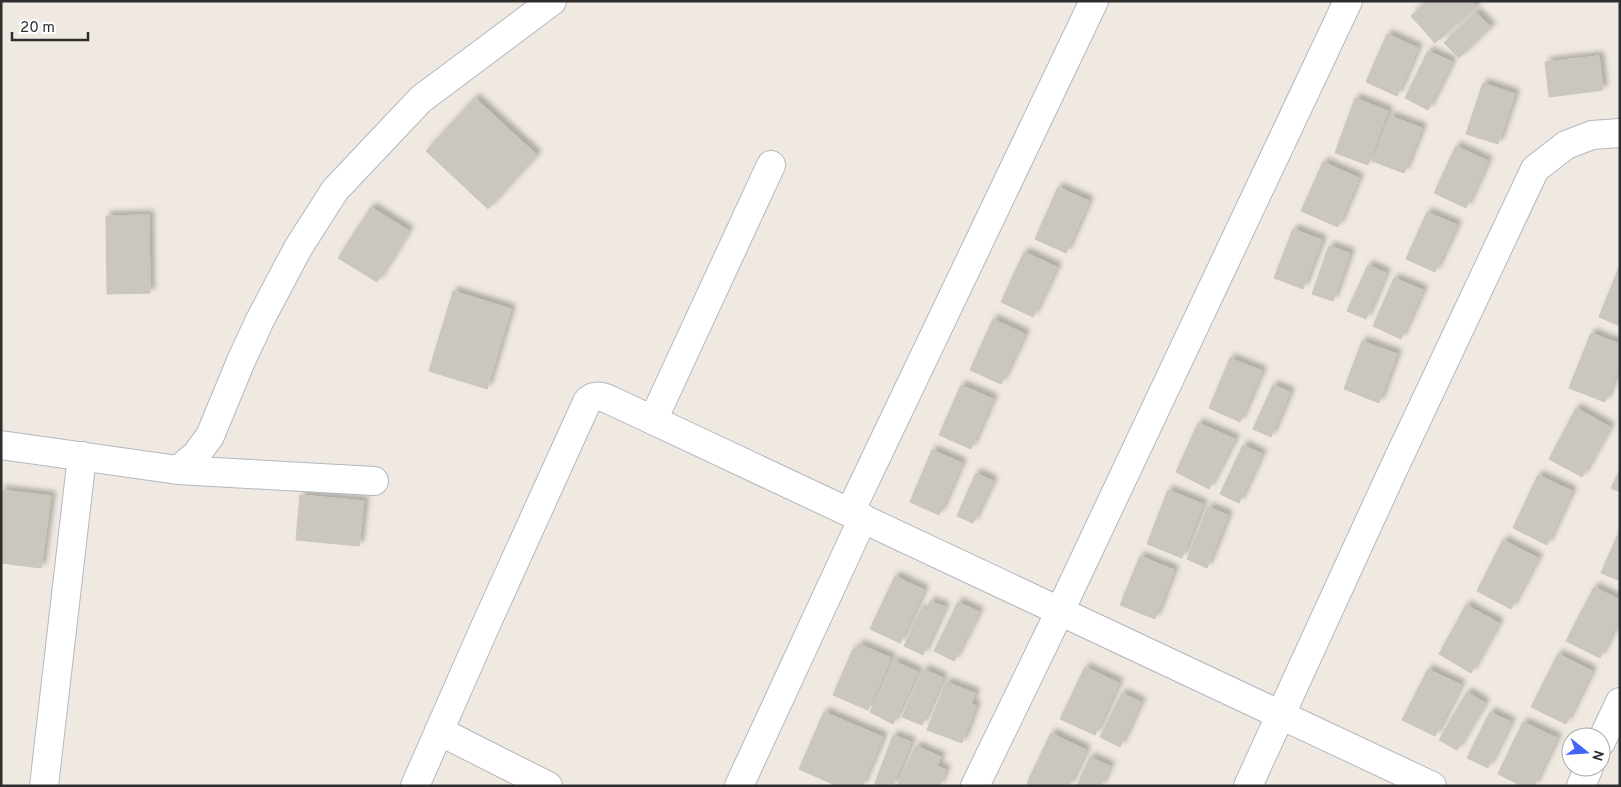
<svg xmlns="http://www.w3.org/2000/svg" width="1621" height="787" viewBox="0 0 1621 787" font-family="Overpass,sans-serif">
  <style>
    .building { fill: #cbc7bf; stroke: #cbc5ba; filter: url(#shadow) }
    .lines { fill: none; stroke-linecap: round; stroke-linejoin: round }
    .street-casing { stroke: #b4b7c1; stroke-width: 30 }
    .street { stroke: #fff; stroke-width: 28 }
  </style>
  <defs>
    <filter id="shadow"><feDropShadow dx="4.5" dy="-4.5" stdDeviation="2.5" flood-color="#0004"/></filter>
  </defs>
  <rect width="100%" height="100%" fill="#efe9e1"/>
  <!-- building -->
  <g class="building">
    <polygon points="1427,1 1471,1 1476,7 1435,43 1411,16"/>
    <polygon points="1476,12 1491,27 1459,58 1444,43"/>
    <polygon points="1387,34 1418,48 1397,96 1366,82"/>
    <polygon points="1428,51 1452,62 1428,110 1405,98"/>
    <polygon points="1599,56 1603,90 1549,97 1545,62"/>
    <polygon points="1483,83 1515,94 1498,144 1466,134"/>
    <polygon points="475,98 537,155 488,209 426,151"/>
    <polygon points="1355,98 1388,111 1368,165 1335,153"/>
    <polygon points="1390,116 1422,128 1404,173 1372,161"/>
    <polygon points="1456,146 1488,161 1466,208 1434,193"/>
    <polygon points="1323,162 1359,178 1338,227 1301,211"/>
    <polygon points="1058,187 1089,201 1066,253 1035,239"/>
    <polygon points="371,207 409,231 377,282 338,258"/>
    <polygon points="1427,212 1457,225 1435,272 1406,259"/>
    <polygon points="149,215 150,293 107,294 106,216"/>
    <polygon points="1293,229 1322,240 1303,289 1274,278"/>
    <polygon points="1329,246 1350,253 1333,301 1312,294"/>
    <polygon points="1024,252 1057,267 1033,317 1001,302"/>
    <polygon points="1368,265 1386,273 1366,319 1347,311"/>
    <polygon points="1620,265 1620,326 1599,317"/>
    <polygon points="1394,278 1423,290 1401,339 1373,326"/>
    <polygon points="453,291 511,309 487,389 429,371"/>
    <polygon points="993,319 1025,334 1001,384 970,370"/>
    <polygon points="1591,333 1620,344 1620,365 1605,402 1569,388"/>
    <polygon points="1362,341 1397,354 1379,403 1344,389"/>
    <polygon points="1230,358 1262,371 1240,422 1209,408"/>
    <polygon points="961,385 993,399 971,449 939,435"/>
    <polygon points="1273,385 1290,392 1271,437 1253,429"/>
    <polygon points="1576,408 1610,427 1582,477 1549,459"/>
    <polygon points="1198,423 1235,439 1209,489 1176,472"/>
    <polygon points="1243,445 1262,454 1239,503 1220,494"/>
    <polygon points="932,450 962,463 939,515 910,502"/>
    <polygon points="1620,470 1620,492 1611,488"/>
    <polygon points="976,473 993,481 973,523 957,516"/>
    <polygon points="1538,475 1572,491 1547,545 1513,528"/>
    <polygon points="1,490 51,496 41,568 1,563"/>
    <polygon points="1168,490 1203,504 1182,558 1147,544"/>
    <polygon points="300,495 364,501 359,546 296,540"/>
    <polygon points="1208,507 1228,515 1207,568 1187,559"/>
    <polygon points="1620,530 1620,581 1601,573"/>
    <polygon points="1503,540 1538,558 1511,609 1477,591"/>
    <polygon points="1140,556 1174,570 1155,619 1120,605"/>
    <polygon points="895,576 924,590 900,643 870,629"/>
    <polygon points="1594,587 1620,600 1620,617 1600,658 1566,641"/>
    <polygon points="930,601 945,607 923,655 904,646 921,609 926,611"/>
    <polygon points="958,602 979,612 954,661 934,651"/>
    <polygon points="1466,605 1499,623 1471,673 1439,654"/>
    <polygon points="859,644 891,658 868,710 833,695 853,649 856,651"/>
    <polygon points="1558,654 1592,671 1566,724 1531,707"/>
    <polygon points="894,661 918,672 893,724 870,712"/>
    <polygon points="1085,667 1119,683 1095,735 1060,719"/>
    <polygon points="924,669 943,678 922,725 902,717"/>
    <polygon points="1428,669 1461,685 1435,736 1402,720"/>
    <polygon points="946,682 975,693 971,704 976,706 962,743 927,730"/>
    <polygon points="1467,692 1485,703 1457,750 1439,740"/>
    <polygon points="1122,693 1141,702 1120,747 1100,737"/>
    <polygon points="824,712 883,737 862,786 837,786 799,769"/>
    <polygon points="1490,712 1511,722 1488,768 1467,758"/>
    <polygon points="1523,722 1557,738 1534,786 1522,786 1498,774"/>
    <polygon points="1051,733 1086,750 1069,786 1034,786 1027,783"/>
    <polygon points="893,735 911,742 893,786 874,786"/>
    <polygon points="916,746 941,757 937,766 946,770 939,786 897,786"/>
    <polygon points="1090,757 1110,766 1101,786 1077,786"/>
  </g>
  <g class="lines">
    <defs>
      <g id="street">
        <polyline points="653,420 771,165"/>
        <polyline points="1,445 178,470 374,481"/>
        <polyline points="178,470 196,455 210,436 241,361 260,320 298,248 335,190 421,99 552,1"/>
        <polyline points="850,512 1094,1"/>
        <polyline points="439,731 548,786"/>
        <polyline points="1601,742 1620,702"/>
        <polyline points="44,786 82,456"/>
        <path d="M 415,786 L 484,629 L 587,402 C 593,394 602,396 610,400 L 1432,786"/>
        <polyline points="739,786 863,518"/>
        <polyline points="975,786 1060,611 1348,1"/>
        <polyline points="1248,786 1392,472 1535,169 1566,145 1592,135 1620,133"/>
        <polyline points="1581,786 1589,767"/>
      </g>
    </defs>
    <!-- street casing -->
    <use href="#street" class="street-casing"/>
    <!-- street -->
    <use href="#street" class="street"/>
  </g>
  <!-- border -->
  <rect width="1621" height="787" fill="none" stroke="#2e2e2e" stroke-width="5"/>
  <!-- north arrow -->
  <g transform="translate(1586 752) rotate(107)"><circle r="24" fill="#ffffff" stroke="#ababab"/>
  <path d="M0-4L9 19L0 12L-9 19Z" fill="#4264fb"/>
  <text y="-8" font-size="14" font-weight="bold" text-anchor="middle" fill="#2e2e2e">N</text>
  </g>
  <!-- scale -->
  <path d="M12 32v8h76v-8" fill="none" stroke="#2e2e2e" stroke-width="2.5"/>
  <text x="20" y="32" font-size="15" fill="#2e2e2e" stroke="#ffffff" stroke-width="4" paint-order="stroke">20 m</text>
</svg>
